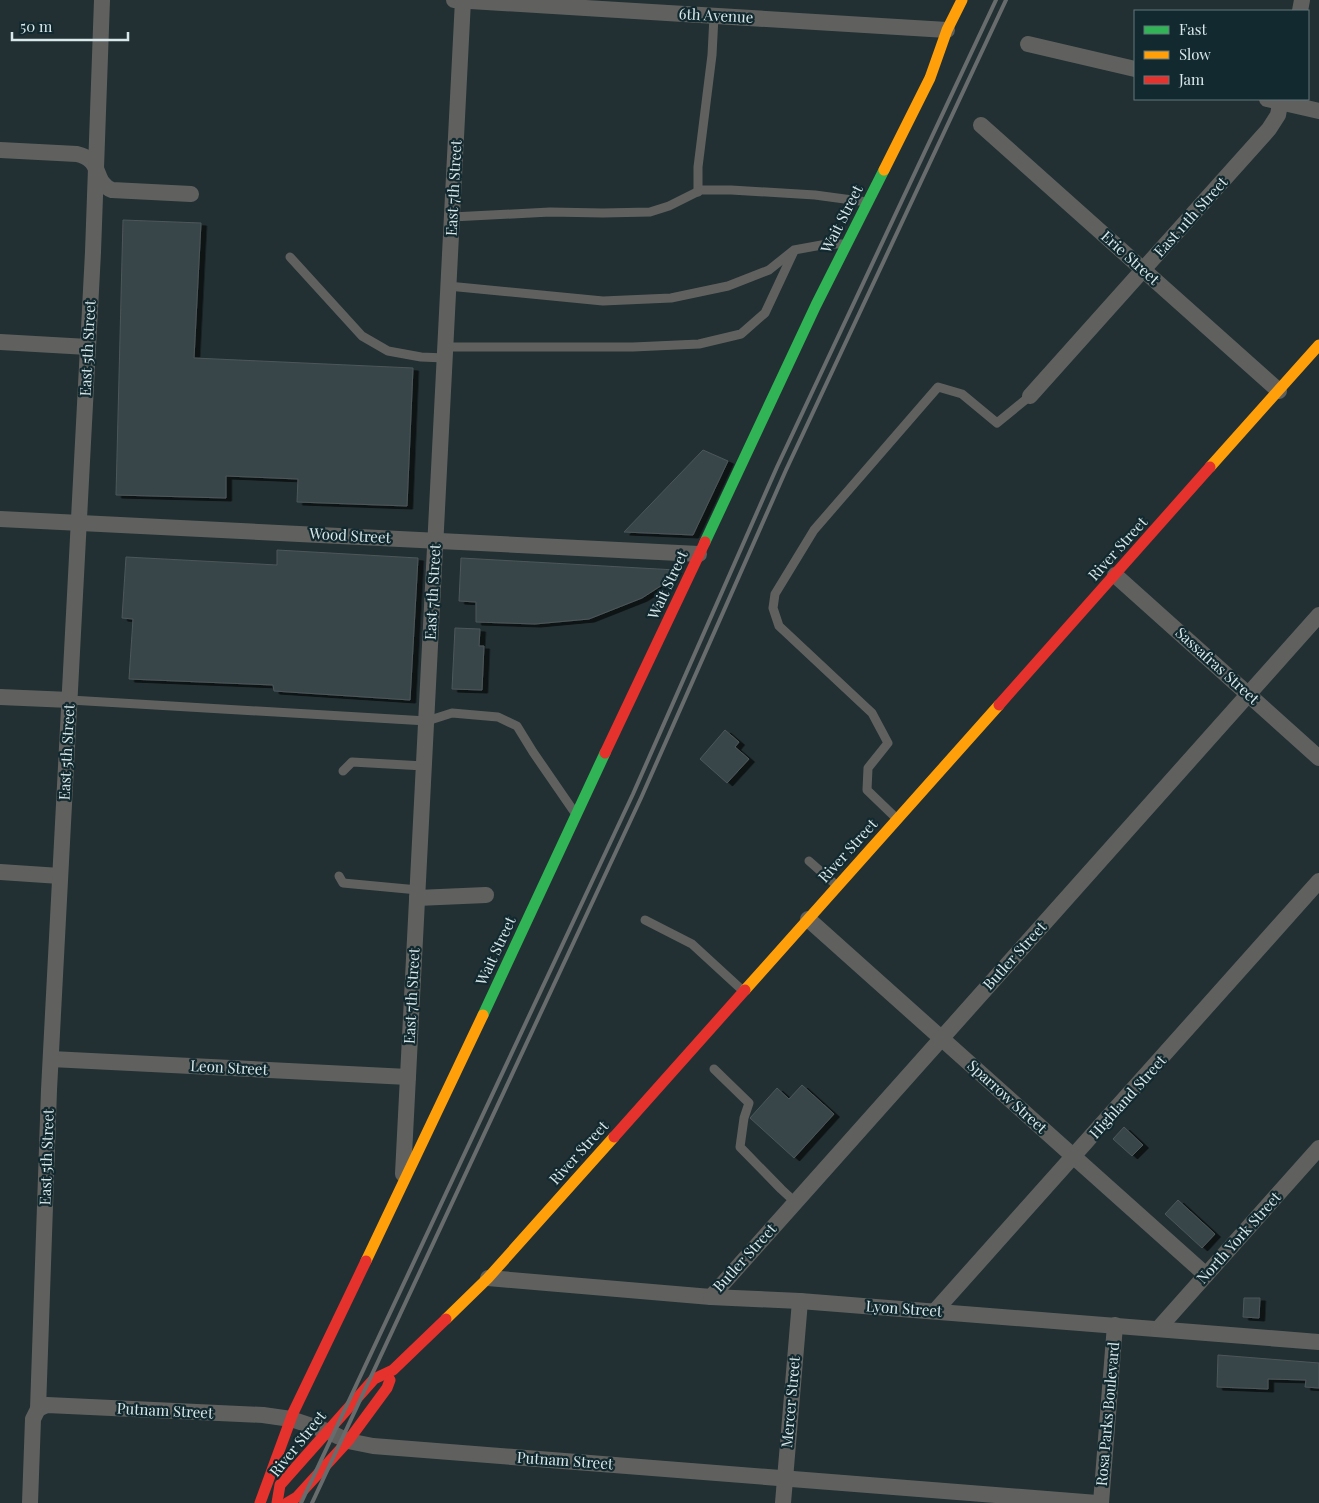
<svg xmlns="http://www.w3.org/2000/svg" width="1319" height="1503" viewBox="0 0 1319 1503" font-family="'Playfair Display',serif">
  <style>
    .building { fill: #394548; stroke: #4c575a; filter: url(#shadow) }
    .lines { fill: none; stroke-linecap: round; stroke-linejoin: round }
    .lane { stroke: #60615f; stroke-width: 9 }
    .street { stroke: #60615f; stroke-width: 16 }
    .fast { stroke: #30b455; stroke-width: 11 }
    .slow { stroke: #ff9f0a; stroke-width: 11 }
    .jam { stroke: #e5322d; stroke-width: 11 }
    .rail { stroke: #686c6d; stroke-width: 4 }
    .labels { text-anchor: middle; stroke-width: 4.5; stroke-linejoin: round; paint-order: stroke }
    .street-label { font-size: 15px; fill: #d9e8ea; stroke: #122a2f }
  </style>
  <defs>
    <filter id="shadow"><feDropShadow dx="5.5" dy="3" stdDeviation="0" flood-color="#0009"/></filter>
  </defs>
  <rect width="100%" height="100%" fill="#223033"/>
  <!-- building -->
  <g class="building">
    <polygon points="123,220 201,223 194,358 413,368 407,506 297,502 298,479 226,476 226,498 116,495"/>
    <polygon points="703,450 728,461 693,535 624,532"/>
    <polygon points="277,550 418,558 410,700 274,691 273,685 129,679 133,619 122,618 126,557 277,565"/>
    <polygon points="461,558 676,570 670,580 642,598 589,619 535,624 476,622 476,602 459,601"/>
    <polygon points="455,628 480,629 479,646 484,646 482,690 452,689"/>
    <polygon points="725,730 739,742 735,747 749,759 727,783 700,759"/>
    <polygon points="802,1085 834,1114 794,1158 750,1118 777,1088 789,1099"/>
    <polygon points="1124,1127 1143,1145 1132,1156 1113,1139"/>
    <polygon points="1178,1200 1215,1234 1202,1248 1165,1214"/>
    <polygon points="1244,1298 1260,1298 1259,1318 1243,1317"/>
    <polygon points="1218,1355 1319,1363 1319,1388 1305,1387 1306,1380 1268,1379 1268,1389 1217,1387"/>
  </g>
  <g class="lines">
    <!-- lane -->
    <g class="lane">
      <polyline points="698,192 698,167 712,55 714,16"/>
      <polyline points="452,217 550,212 603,213 650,212 669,206 701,190 731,190 815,195 867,202"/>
      <polyline points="290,257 362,336 388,351 421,357 445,358"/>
      <polyline points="448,286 603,301 671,298 728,286 769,270 794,250 827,244 844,244"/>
      <polyline points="445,347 633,347 699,344 741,334 765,313 794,251"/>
      <polyline points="70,700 427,721 452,713 498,717 517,726 533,752 575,813"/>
      <polyline points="343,771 352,762 424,766"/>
      <polyline points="895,817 867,790 868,768 888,743 872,713 779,626 773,608 775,594 814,530 938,387 962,394 997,423 1030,396"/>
      <polyline points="809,861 835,884"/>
      <polyline points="339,876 343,883 418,890"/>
      <polyline points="645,920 692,944 741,989"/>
      <polyline points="714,1069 749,1103 744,1118 740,1147 781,1189 795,1202"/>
    </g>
    <!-- street -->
    <g class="street">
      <polyline points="454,0 947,30"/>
      <polyline points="1300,11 1302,0"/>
      <polyline points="1028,44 1135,69"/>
      <polyline points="1267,99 1319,111"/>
      <polyline points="981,125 1279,391"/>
      <path d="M 0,150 L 77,154 C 104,160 92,182 112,190 L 191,194"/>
      <polyline points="0,342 88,347"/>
      <polyline points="1030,396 1269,129 1278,115 1281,99"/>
      <polyline points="0,519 699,554"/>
      <polyline points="1115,575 1319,758"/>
      <polyline points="0,697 70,700"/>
      <polyline points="0,872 60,876"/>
      <polyline points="417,898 486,895"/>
      <polyline points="808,919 1206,1275"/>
      <polyline points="51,1059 408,1077"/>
      <polyline points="403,1174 463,0"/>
      <polyline points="488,1278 711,1297 800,1301 1319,1342"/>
      <polyline points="711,1297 1319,615"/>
      <polyline points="935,1311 1319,881"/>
      <polyline points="1158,1329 1319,1148"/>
      <polyline points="38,1409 47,1405 263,1415 291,1419 327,1431 348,1441 373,1446 1097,1503"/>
      <polyline points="30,1503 33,1419 38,1409 49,1090 93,252 102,0"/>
      <polyline points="783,1503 800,1301"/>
      <polyline points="1101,1503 1115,1325"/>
    </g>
    <!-- fast -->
    <g class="fast">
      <polyline points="705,542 816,305 884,170"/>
      <polyline points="483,1015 605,753"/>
    </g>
    <!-- slow -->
    <g class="slow">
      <polyline points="884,170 930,78 947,30 962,0"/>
      <polyline points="1210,467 1319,345"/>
      <polyline points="745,990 999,705"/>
      <polyline points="366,1261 483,1015"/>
      <polyline points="446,1319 488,1278 614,1137"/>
    </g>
    <!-- jam -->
    <g class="jam">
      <polyline points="999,705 1210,467"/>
      <polyline points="605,753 705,542"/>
      <polyline points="614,1137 745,990"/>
      <polyline points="260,1503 293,1413 366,1261"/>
      <polyline points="277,1503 280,1485 374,1379 393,1370 446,1319"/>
      <polyline points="287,1503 297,1497 348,1441 387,1388 390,1380"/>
    </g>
    <!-- rail -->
    <g class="rail">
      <polyline points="301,1503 633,794 777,467 996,0"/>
      <polyline points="312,1503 641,798 786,470 1006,0"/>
    </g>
  </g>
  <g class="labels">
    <!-- street labels -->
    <g class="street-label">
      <text transform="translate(716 16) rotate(3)" y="5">6th Avenue</text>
      <text transform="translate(454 188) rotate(-87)" y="5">East 7th Street</text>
      <text transform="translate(1191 217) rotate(-48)" y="5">East 11th Street</text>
      <text transform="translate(842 219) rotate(-63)" y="5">Wait Street</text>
      <text transform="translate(1130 258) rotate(42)" y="5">Erie Street</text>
      <text transform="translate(88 348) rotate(-87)" y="5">East 5th Street</text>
      <text transform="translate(350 536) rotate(3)" y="5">Wood Street</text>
      <text transform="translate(1118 549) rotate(-48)" y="5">River Street</text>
      <text transform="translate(668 585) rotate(-65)" y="5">Wait Street</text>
      <text transform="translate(433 592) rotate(-87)" y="5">East 7th Street</text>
      <text transform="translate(1217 666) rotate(42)" y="5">Sassafras Street</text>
      <text transform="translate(67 752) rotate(-87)" y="5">East 5th Street</text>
      <text transform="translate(848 851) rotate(-48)" y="5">River Street</text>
      <text transform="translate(496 951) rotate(-65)" y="5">Wait Street</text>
      <text transform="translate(1015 956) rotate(-48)" y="5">Butler Street</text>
      <text transform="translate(412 996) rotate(-87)" y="5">East 7th Street</text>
      <text transform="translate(229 1068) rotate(3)" y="5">Leon Street</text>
      <text transform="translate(1007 1097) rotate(42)" y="5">Sparrow Street</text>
      <text transform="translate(1128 1097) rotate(-48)" y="5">Highland Street</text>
      <text transform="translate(579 1153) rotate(-48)" y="5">River Street</text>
      <text transform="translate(47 1157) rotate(-88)" y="5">East 5th Street</text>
      <text transform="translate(1239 1238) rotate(-48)" y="5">North York Street</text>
      <text transform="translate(745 1258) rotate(-48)" y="5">Butler Street</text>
      <text transform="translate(904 1309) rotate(4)" y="5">Lyon Street</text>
      <text transform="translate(791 1402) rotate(-85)" y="5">Mercer Street</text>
      <text transform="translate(165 1411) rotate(3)" y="5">Putnam Street</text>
      <text transform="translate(1108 1414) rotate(-85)" y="5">Rosa Parks Boulevard</text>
      <text transform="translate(298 1444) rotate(-51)" y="5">River Street</text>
      <text transform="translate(565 1461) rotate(4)" y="5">Putnam Street</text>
    </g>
  </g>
  <!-- legend -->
  <rect x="1134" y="10" width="175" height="90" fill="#122a2f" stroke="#62767a"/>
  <rect x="1144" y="26" width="25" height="8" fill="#30b455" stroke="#62767a"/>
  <text x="1179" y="35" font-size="15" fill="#d9e8ea">Fast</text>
  <rect x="1144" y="51" width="25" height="8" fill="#ff9f0a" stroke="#62767a"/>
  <text x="1179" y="60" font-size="15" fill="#d9e8ea">Slow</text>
  <rect x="1144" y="76" width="25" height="8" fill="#e5322d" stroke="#62767a"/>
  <text x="1179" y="85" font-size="15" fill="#d9e8ea">Jam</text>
  <!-- scale -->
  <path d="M12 32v8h116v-8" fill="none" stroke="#d9e8ea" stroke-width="2.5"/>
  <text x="20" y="32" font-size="15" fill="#d9e8ea" stroke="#122a2f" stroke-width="4" paint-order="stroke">50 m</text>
</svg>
